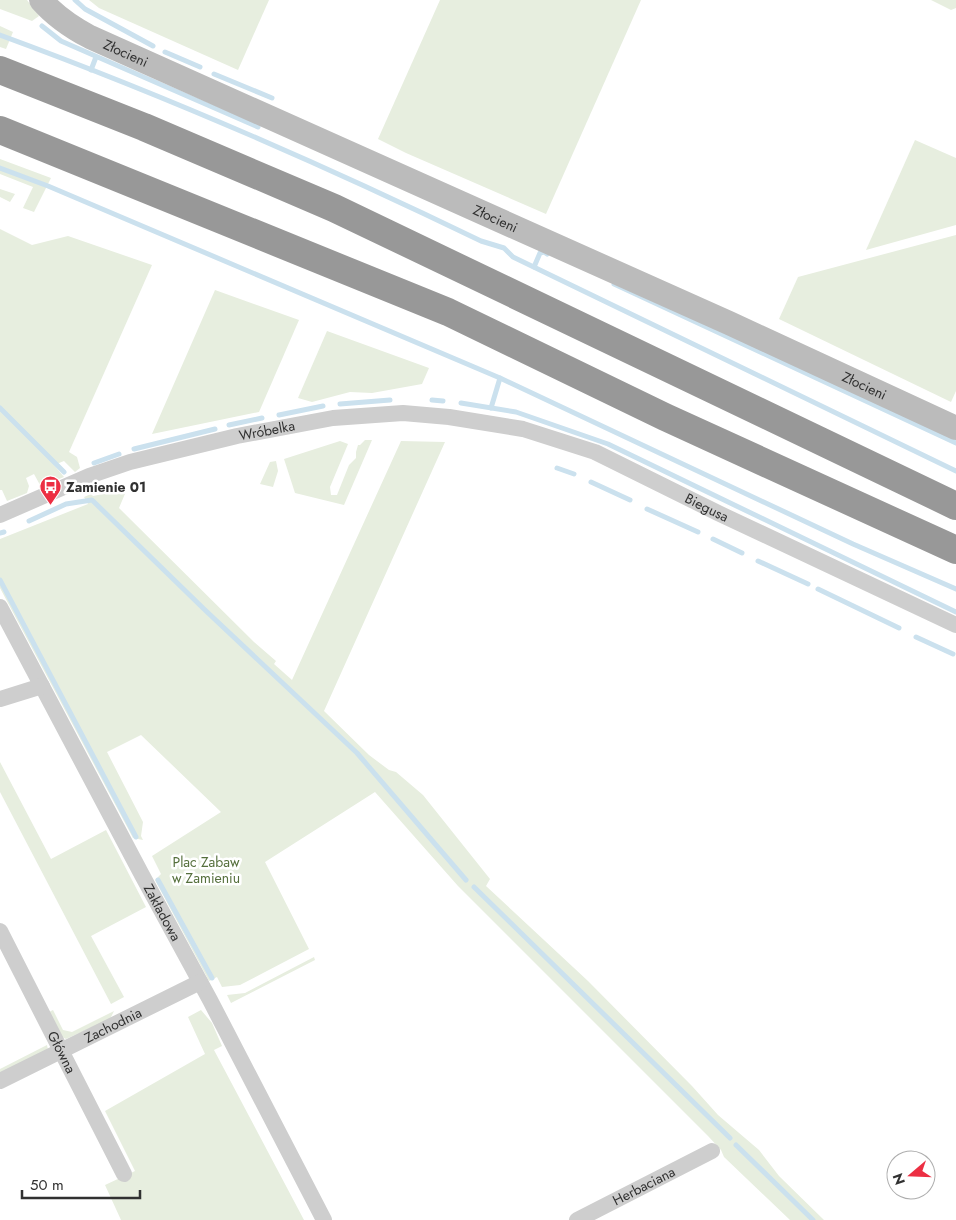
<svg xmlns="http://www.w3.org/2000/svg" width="956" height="1220" viewBox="0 0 956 1220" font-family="Jost,sans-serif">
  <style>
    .green { fill: #e7eedf }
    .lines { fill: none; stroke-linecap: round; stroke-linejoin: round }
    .stream { stroke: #cbe1ee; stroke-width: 5 }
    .street { stroke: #cecece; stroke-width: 16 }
    .secondary { stroke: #bbb; stroke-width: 24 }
    .highway { stroke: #989898; stroke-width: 28 }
    .labels { text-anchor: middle; stroke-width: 5; stroke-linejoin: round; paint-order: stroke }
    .street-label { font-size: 14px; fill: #313131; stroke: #fff }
    .poi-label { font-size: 14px; font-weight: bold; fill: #313131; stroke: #fff; text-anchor: start }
    .park-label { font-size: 14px; fill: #556f3c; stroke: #fff }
  </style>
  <rect width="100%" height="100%" fill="#fff"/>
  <!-- green -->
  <g class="green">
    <polygon points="0,0 27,0 39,16 32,21 0,9"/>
    <polygon points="89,0 269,0 238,70 99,8"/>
    <polygon points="440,0 641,0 546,214 406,153 378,139"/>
    <polygon points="931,0 956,0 956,8 951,10"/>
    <polygon points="0,26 13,32 6,49 0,47"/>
    <polygon points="915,140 956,158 956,225 866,250"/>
    <polygon points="0,159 51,178 34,212 23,208 33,187 0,174"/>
    <polygon points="0,189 15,194 10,202 0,197"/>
    <polygon points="0,229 32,245 68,236 152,265 69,452 77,457 80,468 75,472 64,461 54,465 64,477 44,485 40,485 34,474 26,478 29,486 27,493 7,501 2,490 0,490"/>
    <polygon points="956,235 956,391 951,402 779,319 798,277"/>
    <polygon points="215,290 299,320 259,412 152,434"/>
    <polygon points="327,331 429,368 422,384 372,393 350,392 312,402 298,398"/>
    <polygon points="365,440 372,440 344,505 295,493 284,459 340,441 348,444 330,487 331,495 337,495 349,465 356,458 356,452 358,445 360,445"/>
    <polygon points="401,441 445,442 324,711 369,755 389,770 396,772 423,795 490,879 486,886 588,981 692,1086 718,1115 759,1150 779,1176 824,1220 790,1220 724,1157 721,1150 708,1136 458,886 375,792 265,862 309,949 240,985 222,987 217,977 209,981 155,880 161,874 152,856 221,812 141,735 107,752 143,822 141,836 143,840 133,838 0,588 0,539 88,504 84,497 91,494 93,496 127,489 119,508 254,642 276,661 274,664 292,680"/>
    <polygon points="276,461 278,471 273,487 260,484 270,462"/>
    <polygon points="0,762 51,859 106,830 146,907 91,936 124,997 111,1004 0,792"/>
    <polygon points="314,957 315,960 231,1003 227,995 245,993"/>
    <polygon points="53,1010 63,1030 72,1032 114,1011 110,1019 66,1039 62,1037 49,1012"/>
    <polygon points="201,1010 212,1023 222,1046 214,1050 304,1220 121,1220 105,1185 135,1171 105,1111 205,1054 188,1017"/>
    <polygon points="47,1045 48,1050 0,1074 0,1069"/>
  </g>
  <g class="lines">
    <!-- stream -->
    <g class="stream">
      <polyline points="75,0 85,9 153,46"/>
      <polyline points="42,26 61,41 258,127"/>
      <path d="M 0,35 C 164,95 324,165 481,241 L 504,248 L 513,257 L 956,471"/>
      <polyline points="165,52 200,67"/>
      <polyline points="91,70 96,57"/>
      <polyline points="214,74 272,98"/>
      <polyline points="0,168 48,186 500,378 491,408"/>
      <polyline points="534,267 540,253 544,252 547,254"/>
      <polyline points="614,284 956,443"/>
      <polyline points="500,378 853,544 956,589"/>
      <polyline points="432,400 443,401"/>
      <polyline points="461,403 516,412 608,444 956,612"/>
      <polyline points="340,404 390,400"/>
      <polyline points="0,408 64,472"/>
      <polyline points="279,415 323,406"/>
      <polyline points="229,425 262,418"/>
      <polyline points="134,449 215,429"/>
      <polyline points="94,463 119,454"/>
      <polyline points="557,468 574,474"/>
      <polyline points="591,482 630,500"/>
      <polyline points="647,509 698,532"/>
      <polyline points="29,521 66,504 92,500 205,610 357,753 466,880"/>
      <polyline points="0,533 4,532"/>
      <polyline points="713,539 742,553"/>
      <polyline points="758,561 808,584"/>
      <polyline points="0,580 136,837"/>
      <polyline points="818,589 899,628"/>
      <polyline points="916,637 953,654"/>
      <polyline points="158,880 212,978"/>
      <polyline points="474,887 730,1138"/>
      <polyline points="736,1145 813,1220"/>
    </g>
    <!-- street -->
    <g class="street">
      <path id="s1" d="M 0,515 L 89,476 L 130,462 L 237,436 L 333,418 L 403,413 L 449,417 L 523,429 L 595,452 L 718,513 L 956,625"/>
      <path id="s2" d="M 0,607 L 142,875 L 210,1000 L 324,1220"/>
      <polyline points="0,699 42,686"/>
      <path id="s3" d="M 0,931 L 124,1174"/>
      <path id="s4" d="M 0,1081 L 200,982"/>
      <path id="s5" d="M 577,1220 L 712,1151"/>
    </g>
    <!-- secondary -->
    <path class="secondary" id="s6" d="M 41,0 C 55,16 71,27 90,37 L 729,323 L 956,428"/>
    <!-- highway -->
    <g class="highway">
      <polyline points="0,70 144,127 334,208 956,506"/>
      <polyline points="0,130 448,312 665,417 956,550"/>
    </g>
  </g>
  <!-- icons -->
  <defs>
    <symbol id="bus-pin" viewBox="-11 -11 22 30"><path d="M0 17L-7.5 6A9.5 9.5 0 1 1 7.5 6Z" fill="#ec2f43" stroke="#fff"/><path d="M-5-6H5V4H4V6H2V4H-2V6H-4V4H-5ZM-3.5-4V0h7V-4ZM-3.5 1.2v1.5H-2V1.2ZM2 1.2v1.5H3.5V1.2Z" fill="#fff"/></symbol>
  </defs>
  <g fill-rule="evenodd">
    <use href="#bus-pin" x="38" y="474" width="25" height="34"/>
  </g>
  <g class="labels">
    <!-- street labels -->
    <g class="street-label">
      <text dy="5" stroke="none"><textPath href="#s6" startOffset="101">Złocieni</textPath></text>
      <text dy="5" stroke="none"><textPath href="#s6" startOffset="506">Złocieni</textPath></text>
      <text dy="5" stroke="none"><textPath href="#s6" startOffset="911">Złocieni</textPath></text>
      <text dy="5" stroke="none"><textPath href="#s1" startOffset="281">Wróbelka</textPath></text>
      <text dy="5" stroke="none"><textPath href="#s1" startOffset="740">Biegusa</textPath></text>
      <text dy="5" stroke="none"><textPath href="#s2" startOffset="346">Zakładowa</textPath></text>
      <text dy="5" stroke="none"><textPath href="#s4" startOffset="126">Zachodnia</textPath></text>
      <text dy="5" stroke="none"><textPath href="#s3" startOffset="136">Główna</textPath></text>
      <text dy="5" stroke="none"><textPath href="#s5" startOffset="75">Herbaciana</textPath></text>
    </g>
    <!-- poi labels -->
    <g class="poi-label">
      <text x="66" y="492">Zamienie 01</text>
    </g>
    <!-- park labels -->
    <g class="park-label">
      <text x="206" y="867">Plac Zabaw<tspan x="206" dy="16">w Zamieniu</tspan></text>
    </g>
  </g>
  <!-- north arrow -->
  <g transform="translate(911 1175) rotate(251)"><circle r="24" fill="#ffffff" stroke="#adadad"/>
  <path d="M0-4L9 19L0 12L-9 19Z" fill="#ec2f43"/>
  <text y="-8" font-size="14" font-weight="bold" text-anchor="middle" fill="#313131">N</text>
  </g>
  <!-- scale -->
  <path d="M22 1190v8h118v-8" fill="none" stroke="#313131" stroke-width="2.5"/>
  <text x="30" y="1190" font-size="15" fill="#313131" stroke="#ffffff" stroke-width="4" paint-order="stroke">50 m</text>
</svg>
